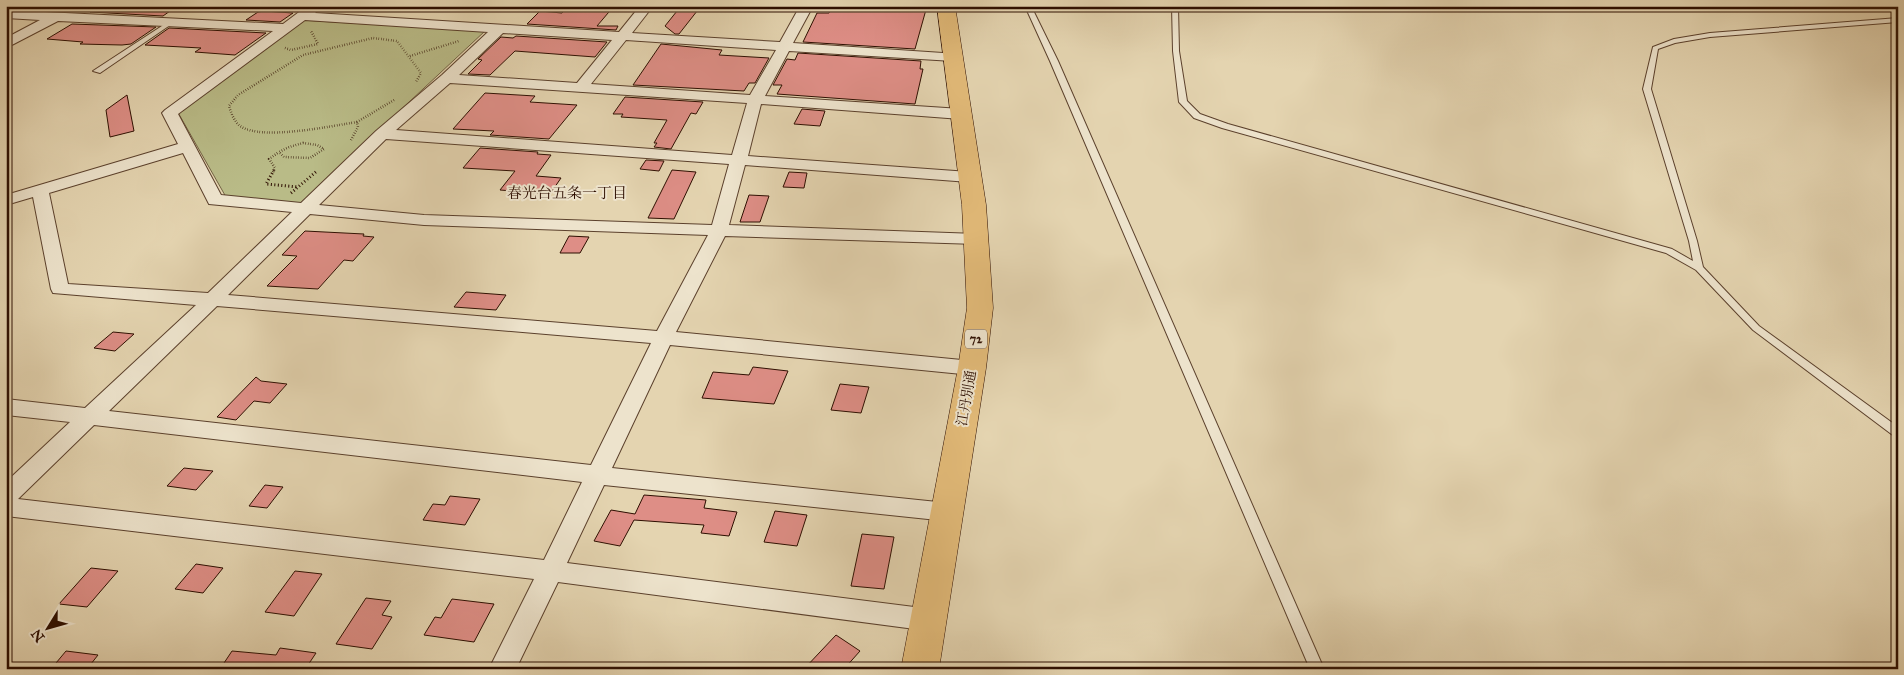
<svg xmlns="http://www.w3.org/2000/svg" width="1904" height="675" viewBox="0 0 1904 675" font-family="'IM FELL Great Primer','Noto Serif JP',serif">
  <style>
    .green { fill: #b9bb87; stroke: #736444 }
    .building { fill: #de8e86; stroke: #2d0e00 }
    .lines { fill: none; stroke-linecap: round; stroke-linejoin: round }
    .lane-casing { stroke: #5b402c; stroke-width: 2 }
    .street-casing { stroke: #5b402c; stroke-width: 2 }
    .primary-casing { stroke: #2d0e00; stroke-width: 1 }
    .path-far1 { stroke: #2d0e00; stroke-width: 2.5; stroke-dasharray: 0.5 2; stroke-linecap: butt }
    .path { stroke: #2d0e00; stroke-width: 3; stroke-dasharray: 1 2.5; stroke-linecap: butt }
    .lane { fill: #ede3cc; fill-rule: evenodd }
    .street { fill: #ede3cc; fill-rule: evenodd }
    .primary { fill: #e2ba78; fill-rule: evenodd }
    .labels { text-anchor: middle; stroke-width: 4; stroke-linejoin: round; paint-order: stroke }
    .shield { fill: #ede3cc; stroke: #674e3d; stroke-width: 1 }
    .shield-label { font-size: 12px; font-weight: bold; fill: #2d0e00 }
    .street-label { font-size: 14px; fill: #2d0e00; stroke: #ede3cc }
    .neighbourhood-label { font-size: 15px; fill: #2d0e00; stroke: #ede3cc }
  </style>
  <rect width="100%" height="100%" fill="#e4d4b0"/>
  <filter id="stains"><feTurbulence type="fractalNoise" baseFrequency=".004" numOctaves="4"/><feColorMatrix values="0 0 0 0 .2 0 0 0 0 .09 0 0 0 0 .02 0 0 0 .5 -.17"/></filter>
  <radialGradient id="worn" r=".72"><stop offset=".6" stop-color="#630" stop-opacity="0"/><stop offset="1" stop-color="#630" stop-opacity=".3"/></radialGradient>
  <!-- green -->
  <polygon class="green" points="299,20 485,31 300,204 226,197 176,109"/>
  <!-- building -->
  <g class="building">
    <polygon points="100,6 177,6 163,16 90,12"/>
    <polygon points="568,6 614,6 597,26 618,26 616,30 527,24 540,11 562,13"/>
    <polygon points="681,6 701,6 679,34 675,34 665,26"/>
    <polygon points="832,6 860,6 859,9 912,11 927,6 915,49 803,42 817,13 829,13"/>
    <polygon points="264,11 293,13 280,22 246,20 258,12"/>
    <polygon points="72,24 156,27 131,44 122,45 80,44 83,42 47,39"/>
    <polygon points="169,28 266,33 235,55 195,52 201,48 145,45"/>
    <polygon points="516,36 607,42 595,57 515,51 490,75 468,74 482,60 478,59 501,37 513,38"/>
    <polygon points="661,44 722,50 719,55 769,58 755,83 749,83 744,91 633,85"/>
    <polygon points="798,53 921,61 920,69 923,69 915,104 777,94 782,85 773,85 787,59 795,60"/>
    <polygon points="485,93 535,96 530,102 577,105 549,139 490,135 494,131 453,129"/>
    <polygon points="127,95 134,131 110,137 106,110"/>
    <polygon points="625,97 703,102 696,114 691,113 671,149 654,147 657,143 654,143 667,120 621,117 623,114 613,114"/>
    <polygon points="802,109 825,111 820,126 794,124"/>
    <polygon points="480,148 538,152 537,154 551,155 536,176 561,178 550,194 500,190 515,171 463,168"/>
    <polygon points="646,160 664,161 659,171 640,169"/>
    <polygon points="672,170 696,172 674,219 648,218"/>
    <polygon points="789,172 807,173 804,188 783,187"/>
    <polygon points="749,195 769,196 760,222 740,222"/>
    <polygon points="305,231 364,234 363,236 374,237 353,261 344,260 318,289 267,286 297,256 282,255"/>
    <polygon points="569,236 589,237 580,253 560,253"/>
    <polygon points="466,292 506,295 496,310 454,307"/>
    <polygon points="113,332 134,334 115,351 94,348"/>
    <polygon points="753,367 788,371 774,404 702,398 713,372 749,375"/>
    <polygon points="256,377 261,381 287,384 270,403 254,401 236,420 217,417"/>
    <polygon points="840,384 869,387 861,413 831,410"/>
    <polygon points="184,468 193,469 213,471 196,490 167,486"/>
    <polygon points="265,485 283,487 267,508 249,506"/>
    <polygon points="644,495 706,500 704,508 737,512 729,536 701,533 704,525 634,520 620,546 594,541 611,510 635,514"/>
    <polygon points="450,496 480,499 465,525 423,520 433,504 445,505"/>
    <polygon points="775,511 807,515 797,546 764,542"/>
    <polygon points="862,534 894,537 884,589 851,586"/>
    <polygon points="196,564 223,568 203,593 175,589"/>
    <polygon points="91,568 118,571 87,607 59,604"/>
    <polygon points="295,571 322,574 294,616 265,612"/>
    <polygon points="366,598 391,601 382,615 392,617 372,649 336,644"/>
    <polygon points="452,599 494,604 474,642 424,635 435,617 441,618"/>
    <polygon points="836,635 860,651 844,669 804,669"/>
    <polygon points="280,648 316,653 306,668 220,669 232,651 276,655"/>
    <polygon points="66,651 98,655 87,669 51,669"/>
  </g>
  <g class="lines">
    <defs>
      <g id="lane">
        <polygon points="1025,6 1031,6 1058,61 1324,669 1310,669 1050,61"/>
        <polygon points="1172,6 1178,6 1179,51 1187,101 1200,114 1228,124 1672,249 1693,261 1689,241 1643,89 1653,47 1674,39 1710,33 1898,18 1898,22 1710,37 1675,43 1658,49 1651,89 1697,241 1703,267 1759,326 1898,427 1898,437 1894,436 1753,330 1696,270 1666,253 1222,128 1194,118 1179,102 1173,51"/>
        <polygon points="168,22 173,23 100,73 93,71"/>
      </g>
      <path id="street" d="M 307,6 L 322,6 L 315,13 L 619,32 L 640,6 L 653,6 L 632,33 L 780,42 L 800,6 L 813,6 L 793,43 L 958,54 L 960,57 L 953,61 L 789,51 L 765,96 L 961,109 L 966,111 L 969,114 L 966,117 L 961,119 L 761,104 L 748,156 L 969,172 L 975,173 L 977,177 L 975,181 L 969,182 L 745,165 L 729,225 L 977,234 L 983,235 L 986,239 L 983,243 L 977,244 L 725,236 L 676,332 L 972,361 L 979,363 L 982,368 L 979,373 L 972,375 L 670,345 L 612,468 L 947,503 L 955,505 L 959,512 L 955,519 L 947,521 L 604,485 L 567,563 L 930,609 L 939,612 L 943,620 L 939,628 L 930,631 L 558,582 L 516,669 L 489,669 L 534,579 L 6,516 L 6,482 L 70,422 L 6,415 L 6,399 L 85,408 L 196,305 L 53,293 L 51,289 L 33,197 L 6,205 L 6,195 L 178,144 L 162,113 L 165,110 L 273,31 L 58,21 L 6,48 L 6,38 L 40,20 L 6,18 L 6,10 L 283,24 ZM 305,20 L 488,32 L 442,75 L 376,131 L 301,203 L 221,195 L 178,114 ZM 503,33 L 612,40 L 577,83 L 459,75 ZM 626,40 L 776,50 L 750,95 L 591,84 ZM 450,83 L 747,103 L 732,155 L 396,130 ZM 386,139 L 729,164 L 712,225 L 424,215 L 319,205 ZM 183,153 L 209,204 L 292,212 L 208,293 L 68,284 L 49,193 ZM 310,214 L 424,225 L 708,235 L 657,331 L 228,295 ZM 217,306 L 651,343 L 591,465 L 109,411 ZM 94,425 L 582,482 L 544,560 L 18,499 Z"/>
      <polygon id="primary" points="937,6 955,6 986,205 993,308 986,368 939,669 901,669 958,368 967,308 962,205"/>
    </defs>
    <!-- lane casing -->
    <use href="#lane" class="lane-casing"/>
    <!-- street casing -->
    <use href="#street" class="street-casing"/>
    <!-- primary casing -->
    <use href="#primary" class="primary-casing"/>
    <!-- path-far1 -->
    <g class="path-far1">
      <polyline points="285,48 291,50 318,44 311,31"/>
      <polyline points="410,56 459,41"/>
      <polyline points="357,122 394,100"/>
      <path d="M 351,140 L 358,127 L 357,122 C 331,126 261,141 240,126 C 234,121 231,113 229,106 L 238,95 L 303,55 L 373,38 L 397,41 L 421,73 L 416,82"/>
      <polygon points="303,143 317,145 324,149 310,158 284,157 279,152 289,147"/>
      <polyline points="273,172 275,168 269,159 279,152"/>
    </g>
    <!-- path -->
    <g class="path">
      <polyline points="274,170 266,184 298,187"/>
      <polyline points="291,193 317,171"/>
    </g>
    <!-- lane -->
    <use href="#lane" class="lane"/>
    <!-- street -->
    <use href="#street" class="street"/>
    <!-- primary -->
    <use href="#primary" class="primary"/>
  </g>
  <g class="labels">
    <!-- shield labels -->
    <rect class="shield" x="965" y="329.5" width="22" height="19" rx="4"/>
    <g class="shield-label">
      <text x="976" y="343">72</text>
    </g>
    <!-- street labels -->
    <g class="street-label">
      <text transform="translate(966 398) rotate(-80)" y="5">江丹別通</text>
    </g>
    <!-- neighbourhood labels -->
    <g class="neighbourhood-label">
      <text x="567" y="198">春光台五条一丁目</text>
    </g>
  </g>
  <!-- margin -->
  <rect width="1904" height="675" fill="none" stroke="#e4d4b0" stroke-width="25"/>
  <rect x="8" y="8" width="1889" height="660" fill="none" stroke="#2d0e00" stroke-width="2.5"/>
  <rect x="12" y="12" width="1879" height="650" fill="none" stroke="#2d0e00"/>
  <!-- north arrow -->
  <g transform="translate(48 628) rotate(233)" stroke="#ede3cc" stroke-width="4" paint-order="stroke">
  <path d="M0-4L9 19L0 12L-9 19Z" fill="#2d0e00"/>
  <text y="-8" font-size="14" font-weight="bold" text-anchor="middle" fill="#2d0e00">N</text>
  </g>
  <rect width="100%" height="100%" filter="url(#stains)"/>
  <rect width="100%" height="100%" fill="url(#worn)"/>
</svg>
